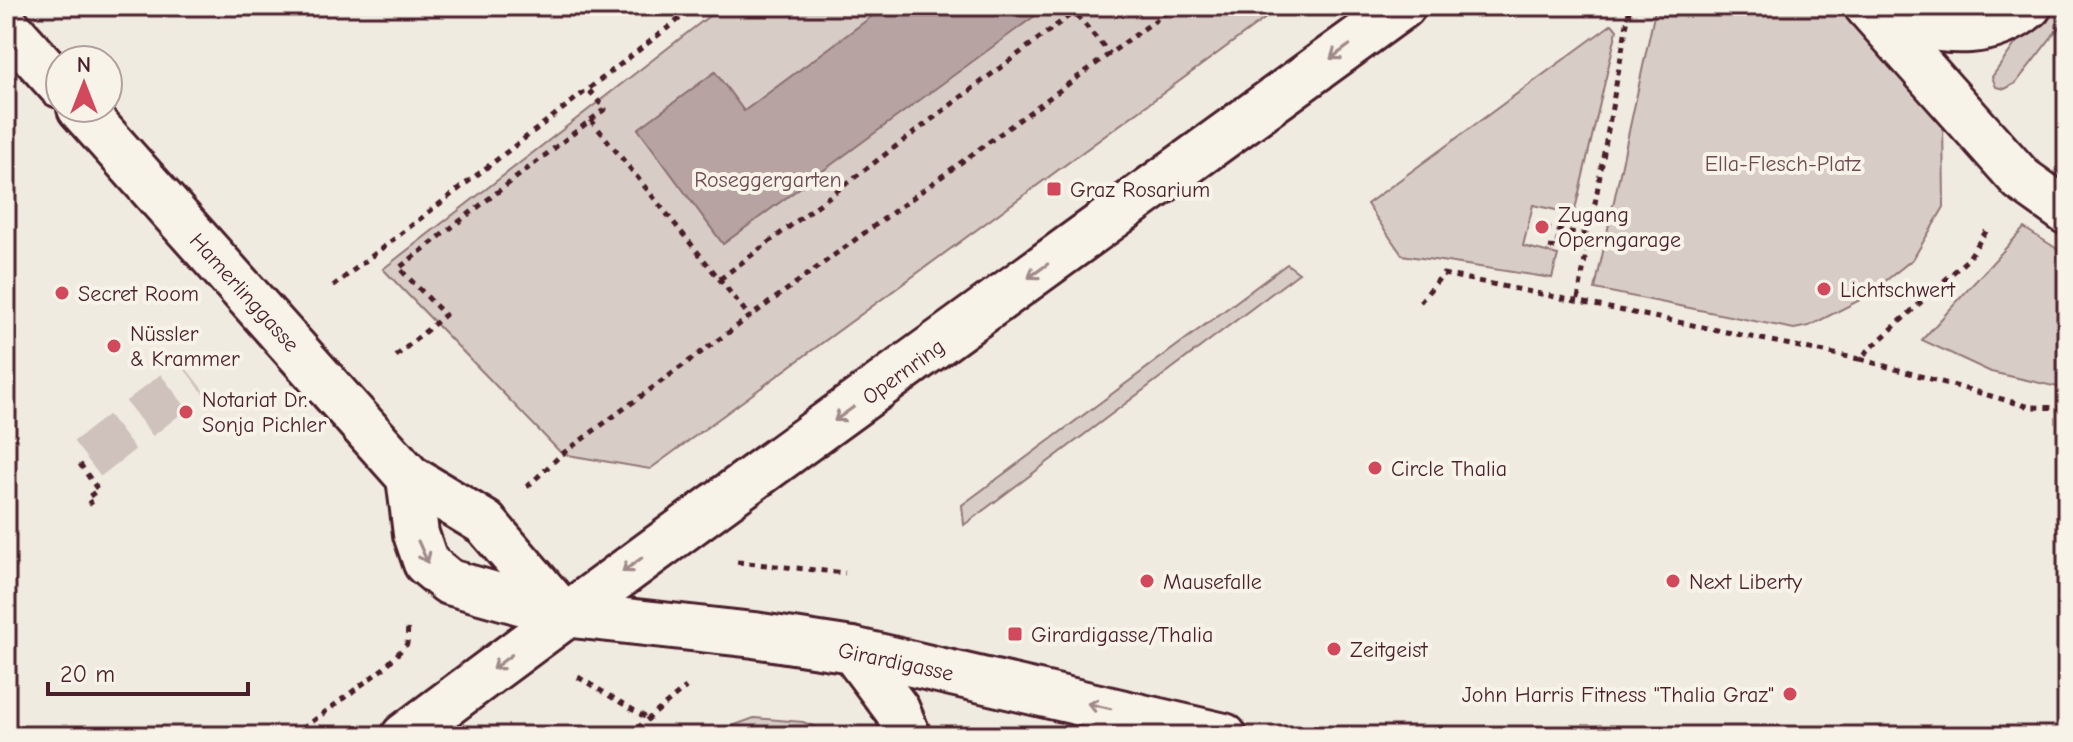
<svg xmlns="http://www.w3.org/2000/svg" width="2073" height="742" viewBox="0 0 2073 742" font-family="'Comic Neue',sans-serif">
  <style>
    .green { fill: #d8cdc6; stroke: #917678; stroke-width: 2 }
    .water { fill: #b7a4a2; stroke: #8b6f72; stroke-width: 2 }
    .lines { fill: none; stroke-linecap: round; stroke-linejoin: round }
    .minor-tunnel { stroke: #cfc2bc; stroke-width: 44; stroke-dasharray: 44 22; stroke-linecap: butt }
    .minor-casing { stroke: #4a1f2b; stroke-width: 50 }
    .major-casing { stroke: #4a1f2b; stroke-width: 50 }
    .path { stroke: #4a1f2b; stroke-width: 5; stroke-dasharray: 6 6; stroke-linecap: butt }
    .minor { stroke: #f7f3e8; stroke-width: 44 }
    .major { stroke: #f7f3e8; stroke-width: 44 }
    .oneway { stroke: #a0898a }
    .poi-dot { fill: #d1495b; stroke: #f7f3e8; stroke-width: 3 }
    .labels { text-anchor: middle; stroke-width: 8; stroke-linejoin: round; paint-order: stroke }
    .park-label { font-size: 22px; fill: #6e4a52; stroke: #f7f3e8 }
    .poi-label { font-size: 22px; fill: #4a1f2b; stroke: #f7f3e8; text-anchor: start }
    .street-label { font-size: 22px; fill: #4a1f2b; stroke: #f7f3e8 }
  </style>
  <rect width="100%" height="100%" fill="#f0ebe0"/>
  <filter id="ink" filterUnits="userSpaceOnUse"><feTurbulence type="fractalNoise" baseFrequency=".0125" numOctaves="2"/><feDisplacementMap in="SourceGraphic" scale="16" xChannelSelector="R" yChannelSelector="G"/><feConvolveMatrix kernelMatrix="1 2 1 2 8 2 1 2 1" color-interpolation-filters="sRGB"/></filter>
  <g filter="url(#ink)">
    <!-- green -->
    <g class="green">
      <polygon points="722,6 1282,6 650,469 562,454 383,269"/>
      <polygon points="1656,6 1852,6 1943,118 1944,207 1913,259 1864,298 1809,326 1794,329 1595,289"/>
      <polygon points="2060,10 2064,21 2016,83 2005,89 1996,87 1992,77 2025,30"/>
      <polygon points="1612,24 1617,30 1574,214 1533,205 1523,246 1558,255 1552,278 1402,255 1367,204"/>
      <polygon points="2024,228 2067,255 2067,389 1991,372 1922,340"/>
      <polygon points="1287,264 1299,273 964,525 962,505"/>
      <polygon points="754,718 803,722 838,736 705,736"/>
    </g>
    <!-- water -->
    <polygon class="water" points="886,6 1047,7 723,244 638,129 715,72 744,111"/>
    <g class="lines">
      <!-- minor-tunnel -->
      <polyline class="minor-tunnel" points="87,459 193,377"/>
      <defs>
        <g id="minor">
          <polyline points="1867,6 2021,179 2067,212"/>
          <path d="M 1884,20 C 1937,28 1984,44 2029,6"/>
          <polyline points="6,25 60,85"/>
          <polyline points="80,108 409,477 485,523 563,614"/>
          <polyline points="409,477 416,534 426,563 449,582 563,614 754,635 852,650 1224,736"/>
          <polyline points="852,650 897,710 908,736"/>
        </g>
        <path id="major" d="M 404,736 C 734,489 1069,249 1403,6"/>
      </defs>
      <!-- minor casing -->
      <use href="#minor" class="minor-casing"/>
      <!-- major casing -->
      <use href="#major" class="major-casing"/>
      <!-- path -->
      <g class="path">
        <polyline points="1069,6 1110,54"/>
        <polyline points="591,120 750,317"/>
        <polyline points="1545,228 1589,235"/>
        <polyline points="1549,247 1556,248 1560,231"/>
        <polyline points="720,279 1082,6"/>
        <polyline points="333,286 696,6"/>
        <polyline points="1578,299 1630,6"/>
        <polyline points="1420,302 1443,274 1859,359 1968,259 1989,227"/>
        <polyline points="396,356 445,315 399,268 605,109 588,89"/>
        <polyline points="1860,359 2030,407 2067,408"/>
        <polyline points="80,464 98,490 87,498 92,505"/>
        <polyline points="527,487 562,454 1175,6"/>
        <polyline points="737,562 845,573"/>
        <polyline points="578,677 650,720"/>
        <polyline points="293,736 384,668 407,644 408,624"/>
        <polyline points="628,736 686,687"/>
      </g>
      <!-- minor -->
      <use href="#minor" class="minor"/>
      <!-- major -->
      <use href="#major" class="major"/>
    </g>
    <!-- one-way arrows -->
    <defs><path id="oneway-shaft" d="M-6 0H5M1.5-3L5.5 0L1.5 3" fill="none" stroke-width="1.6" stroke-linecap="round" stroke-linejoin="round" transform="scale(2)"/></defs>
    <g class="oneway">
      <use href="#oneway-shaft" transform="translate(1340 52) rotate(144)"/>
      <use href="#oneway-shaft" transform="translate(1038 271) rotate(144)"/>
      <use href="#oneway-shaft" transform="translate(844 414) rotate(144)"/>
      <use href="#oneway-shaft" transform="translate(423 552) rotate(66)"/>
      <use href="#oneway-shaft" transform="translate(632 565) rotate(144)"/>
      <use href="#oneway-shaft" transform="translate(502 662) rotate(143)"/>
      <use href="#oneway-shaft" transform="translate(1099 706) rotate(-167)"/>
    </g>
  </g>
  <!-- markers -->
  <g class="poi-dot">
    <rect x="1046" y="181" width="16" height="16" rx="4"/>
    <circle cx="1542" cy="227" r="8"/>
    <circle cx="1824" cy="289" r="8"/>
    <circle cx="62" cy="293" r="8"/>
    <circle cx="114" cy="346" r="8"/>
    <circle cx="186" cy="412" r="8"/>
    <circle cx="1375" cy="468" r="8"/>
    <circle cx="1147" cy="581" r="8"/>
    <circle cx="1673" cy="581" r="8"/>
    <rect x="1007" y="626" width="16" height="16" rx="4"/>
    <circle cx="1334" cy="649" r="8"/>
    <circle cx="1790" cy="694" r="8"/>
  </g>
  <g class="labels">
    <!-- park labels -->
    <g class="park-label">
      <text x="1783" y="171">Ella-Flesch-Platz</text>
      <text x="768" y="187">Roseggergarten</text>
    </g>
    <!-- poi labels -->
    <g class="poi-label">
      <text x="1070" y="197">Graz Rosarium</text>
      <text x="1558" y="222">Zugang<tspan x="1558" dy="25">Operngarage</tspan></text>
      <text x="1840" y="297">Lichtschwert</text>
      <text x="78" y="301">Secret Room</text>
      <text x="130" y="341">Nüssler<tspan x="130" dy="25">&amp; Krammer</tspan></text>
      <text x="202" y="407">Notariat Dr.<tspan x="202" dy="25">Sonja Pichler</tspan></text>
      <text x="1391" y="476">Circle Thalia</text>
      <text x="1163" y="589">Mausefalle</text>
      <text x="1689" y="589">Next Liberty</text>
      <text x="1031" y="642">Girardigasse/Thalia</text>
      <text x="1350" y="657">Zeitgeist</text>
      <text x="1774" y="702" text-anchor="end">John Harris Fitness "Thalia Graz"</text>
    </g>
    <!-- street labels -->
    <g class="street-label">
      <text transform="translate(245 292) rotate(48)" y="8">Hamerlinggasse</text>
      <text transform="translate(903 371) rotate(-36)" y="8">Opernring</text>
      <text transform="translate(896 661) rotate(12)" y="8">Girardigasse</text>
    </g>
  </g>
  <!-- margin -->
  <rect width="2073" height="742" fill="none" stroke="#f7f3e8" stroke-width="32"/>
  <rect x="16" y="16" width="2041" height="710" fill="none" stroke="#4a1f2b" stroke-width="3" filter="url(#ink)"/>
  <!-- north arrow -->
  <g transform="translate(84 84)"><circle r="38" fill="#f7f3e8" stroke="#b29e9c" stroke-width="2"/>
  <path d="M0-6L14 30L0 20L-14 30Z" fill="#d1495b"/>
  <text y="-12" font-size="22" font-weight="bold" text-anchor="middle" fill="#4a1f2b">N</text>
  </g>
  <!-- scale -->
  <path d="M48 682v12h200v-12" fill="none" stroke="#4a1f2b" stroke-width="4"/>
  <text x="60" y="682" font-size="24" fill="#4a1f2b" stroke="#f7f3e8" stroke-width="6" paint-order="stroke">20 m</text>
</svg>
